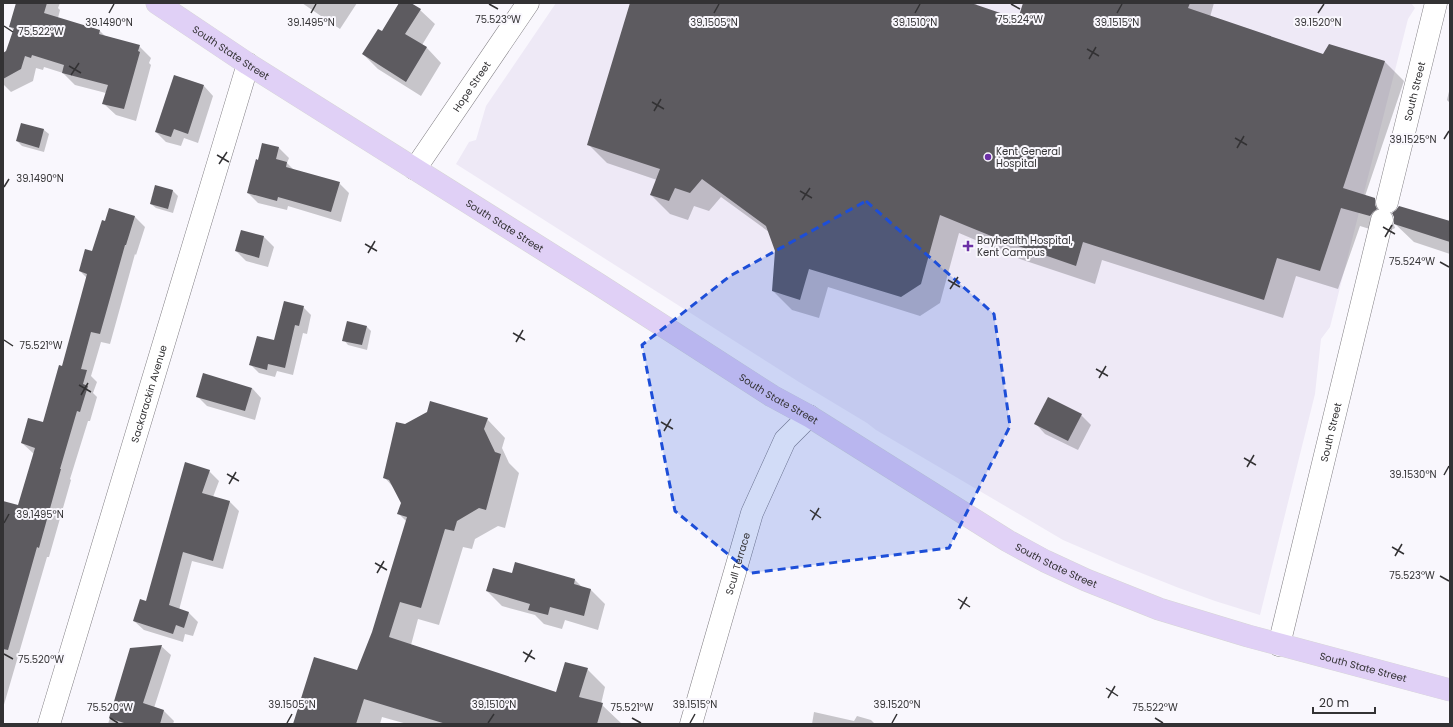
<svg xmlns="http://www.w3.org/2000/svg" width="1453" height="727" viewBox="0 0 1453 727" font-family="Poppins,sans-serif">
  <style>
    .built { fill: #eee9f6 }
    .shadow { fill: #0003 }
    .building { fill: #5d5b60 }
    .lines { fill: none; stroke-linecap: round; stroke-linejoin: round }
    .street-casing { stroke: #807e83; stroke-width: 23 }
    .primary-casing { stroke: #d6d6d6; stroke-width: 23 }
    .street { stroke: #fff; stroke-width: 22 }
    .primary { stroke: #e0d0f6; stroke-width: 22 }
    .marked { fill: #1d4ed8; fill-opacity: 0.2; stroke: #1d4ed8; stroke-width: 3; stroke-dasharray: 8 5; stroke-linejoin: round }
    .ticks { fill: none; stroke: #333234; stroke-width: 1.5 }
    .poi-dot { fill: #6c30a6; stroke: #f9f7fd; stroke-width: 1.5 }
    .labels { text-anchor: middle; stroke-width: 4; stroke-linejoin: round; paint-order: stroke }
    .street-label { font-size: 10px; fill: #333234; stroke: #f9f7fd }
    .poi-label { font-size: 10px; fill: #333234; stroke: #f9f7fd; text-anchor: start }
    .ticks-label { font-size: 10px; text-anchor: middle; fill: #333234; stroke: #f9f7fd; stroke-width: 4; stroke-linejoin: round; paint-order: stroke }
  </style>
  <rect width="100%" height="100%" fill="#f9f7fd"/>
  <!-- built -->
  <polygon class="built" points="556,3 1411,3 1415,8 1408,19 1330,327 1321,339 1315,394 1260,615 1215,601 1179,588 1121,565 1063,540 876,430 867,423 799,382 456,164 469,142 476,140 486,106"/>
  <!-- shadow -->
  <g class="shadow">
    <polygon points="17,3 60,3 58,8 60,10 58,18 100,31 105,36 139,46 151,58 149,63 151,65 136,121 116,115 104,104 106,93 75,85 63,73 44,67 43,70 36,68 33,81 11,92 3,84 3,54 7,52 14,31 10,26"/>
    <polygon points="302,3 357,3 340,29"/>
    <polygon points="400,3 409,3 420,10 435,24 422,45 427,48 441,63 421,96 378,69 363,54 383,32"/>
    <polygon points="631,3 977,3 976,6 1019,20 1024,3 1214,3 1210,17 1324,55 1330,45 1385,62 1404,81 1365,196 1375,199 1395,220 1450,223 1450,254 1414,242 1393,222 1395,228 1391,230 1389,235 1360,226 1338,289 1296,276 1283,318 1102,260 1095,284 1020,259 959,233 940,303 920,316 828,287 819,318 792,310 773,291 776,251 769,232 721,197 709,211 694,206 688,220 670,214 651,195 657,180 607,163 588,144"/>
    <polygon points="204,86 213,96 198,143 184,138 181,146 166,142 156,132"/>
    <polygon points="1450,87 1450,103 1447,100"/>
    <polygon points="22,124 44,130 49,134 44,152 22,146 17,141"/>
    <polygon points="263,144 279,148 289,158 287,163 294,170 339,183 349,193 341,222 288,206 287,210 258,203 248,193"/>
    <polygon points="156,186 173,191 178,196 173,213 156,208 151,204"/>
    <polygon points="110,209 135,217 145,227 136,255 135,254 110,344 101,342 91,376 97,382 93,393 97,397 90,421 88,421 70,479 71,480 49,557 47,557 3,708 3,506 19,507 34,454 22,443 43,423 63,367 87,278 80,271 92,252 106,222"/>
    <polygon points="242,231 264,237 274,247 268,267 246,261 236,251"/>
    <polygon points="303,307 311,315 307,334 303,333 293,375 277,371 275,377 259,373 251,365 274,341"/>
    <polygon points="367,327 371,331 367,350 348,345 344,340"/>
    <polygon points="252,388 261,398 255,420 207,406 197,396"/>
    <polygon points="1081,415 1091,425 1078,450 1045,434 1036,424"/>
    <polygon points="487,419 505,438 502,448 509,463 519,473 505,528 498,526 475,539 472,549 463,547 439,625 418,619 411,645 557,693 587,669 605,687 601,704 621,723 620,724 407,724 382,717 380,724 294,724 358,671 373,632 407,522 399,514 402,503 394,488 385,478 405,425"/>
    <polygon points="209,471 219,481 213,497 230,502 239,511 223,569 192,561 179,610 189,613 198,622 193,636 185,634 183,642 144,630 134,621 146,602"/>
    <polygon points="512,574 575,580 582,587 591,590 605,604 598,630 565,620 562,629 544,624 535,615 502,606 487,591"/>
    <polygon points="161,646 171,655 154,708 164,711 174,721 173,724 108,724 131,649"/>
    <polygon points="814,712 854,721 857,716 871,720 875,724 812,724"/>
  </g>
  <!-- building -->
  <g class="building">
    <polygon points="16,3 47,3 44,13 100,30 99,34 140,45 138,51 140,52 124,109 102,104 108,85 62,73 64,65 32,55 31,58 25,56 21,69 3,79 3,53 6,51 14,28 9,27"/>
    <polygon points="399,3 411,3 421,9 405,34 427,47 406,82 362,54 378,29 382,31"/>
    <polygon points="630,3 971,3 1018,19 1023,3 1190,3 1188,8 1323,54 1329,44 1385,61 1343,188 1375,198 1375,205 1377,209 1373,212 1370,216 1341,208 1320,271 1277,258 1264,300 1083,242 1076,266 1001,240 940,215 921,284 901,297 809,269 800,300 772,291 775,251 766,226 702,179 690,193 675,188 669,201 650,195 660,169 587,145"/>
    <polygon points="174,75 204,85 188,134 174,129 171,137 155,132"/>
    <polygon points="21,123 44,129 39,148 16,141"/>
    <polygon points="262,143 279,147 276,159 287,162 286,167 340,182 331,212 278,197 277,201 247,193 256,159 258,160"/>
    <polygon points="155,185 173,190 168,209 150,204"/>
    <polygon points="1399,206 1450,221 1450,242 1394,224 1394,217 1392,213 1396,210"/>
    <polygon points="109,208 135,216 126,245 125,245 100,334 91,332 81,369 87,370 83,384 88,386 80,412 77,411 60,469 61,469 39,548 37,547 8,650 3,649 3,501 18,505 35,448 21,443 28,418 43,422 59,365 62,366 87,274 79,271 85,249 92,251 102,220 105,221"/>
    <polygon points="241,230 264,236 259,258 235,251"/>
    <polygon points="284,301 304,306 299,326 295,325 285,368 268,364 267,370 249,365 257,336 274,340"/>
    <polygon points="347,321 367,326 362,345 342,341"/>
    <polygon points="203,373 252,388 245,411 196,397"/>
    <polygon points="1048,397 1082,414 1068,441 1034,424"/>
    <polygon points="430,401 488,418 484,429 495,452 501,454 486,510 479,508 457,521 454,531 445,529 421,608 400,602 389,637 556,692 565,662 588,668 579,697 603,703 597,724 446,724 364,699 356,724 293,724 314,657 357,670 372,632 407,517 397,514 401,503 389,480 383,478 396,422 405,424 427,412"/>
    <polygon points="185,462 210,470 202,493 230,501 213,561 183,552 169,605 189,612 184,628 176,625 173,634 133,621 140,599 146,601"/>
    <polygon points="515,562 575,579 574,584 591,589 584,616 550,607 548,615 528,610 530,604 486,591 493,568 512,573"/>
    <polygon points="162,645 143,703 164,710 160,724 127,724 109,718 130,648"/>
  </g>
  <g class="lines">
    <defs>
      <g id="street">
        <path id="s1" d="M 415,169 L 528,3"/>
        <path id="s2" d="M 1387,202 L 1436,3"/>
        <path id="s3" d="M 1279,645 L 1382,220"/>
        <path id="s4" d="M 49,724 L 248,64"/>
        <path id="s5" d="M 691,724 L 752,513 L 785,440 L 809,416"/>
      </g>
      <g id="primary">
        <path id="s6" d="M 157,3 L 248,64 L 598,284 L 772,396 L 809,416 L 1008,541 L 1045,561 L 1086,580 L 1159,609 L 1248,636 L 1450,690"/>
      </g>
    </defs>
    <!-- street casing -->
    <use href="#street" class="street-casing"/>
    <!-- primary casing -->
    <use href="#primary" class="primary-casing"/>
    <!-- street -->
    <use href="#street" class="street"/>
    <!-- primary -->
    <use href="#primary" class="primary"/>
  </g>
  <!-- marked area -->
  <path class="marked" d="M 866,201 L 994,314 L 1010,426 L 949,548 L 751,573 L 675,511 L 642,345 L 730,276 Z"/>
  <!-- ticks -->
  <path class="ticks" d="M 489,4 L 498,9M 1011,4 L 1020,9M 109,13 L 114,4M 311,13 L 316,4M 714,13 L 719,4M 915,13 L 920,4M 1117,13 L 1122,4M 1318,13 L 1324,4M 4,26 L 13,32M 1087,49 L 1099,56M 1089,59 L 1096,47M 69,66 L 81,73M 71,75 L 79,63M 652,102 L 664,109M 654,111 L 661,99M 1235,138 L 1247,145M 1444,139 L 1449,131M 1237,148 L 1244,136M 217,155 L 229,162M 219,164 L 227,152M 4,187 L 9,179M 800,191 L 812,198M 802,200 L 810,188M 1383,227 L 1395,234M 1385,237 L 1392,225M 365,244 L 377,251M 368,253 L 375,241M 1440,262 L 1449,267M 948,280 L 960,287M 950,289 L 958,277M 513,333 L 525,340M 4,340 L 13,346M 516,342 L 523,330M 1096,369 L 1108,376M 1099,378 L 1106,366M 79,385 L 91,392M 81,395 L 88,383M 661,422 L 673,429M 664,431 L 671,419M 1244,458 L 1256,465M 1247,467 L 1254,455M 227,474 L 239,481M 1444,475 L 1449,466M 229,484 L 236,472M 810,510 L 821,518M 812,520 L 819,508M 4,523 L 9,514M 1392,547 L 1404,554M 1395,556 L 1402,544M 375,563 L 387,570M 377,573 L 384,561M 1440,576 L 1449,581M 958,599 L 970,607M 960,609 L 967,597M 523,652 L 535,659M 4,654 L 13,659M 525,662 L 532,650M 1106,688 L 1118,696M 1108,698 L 1115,686M 110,718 L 118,723M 632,718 L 641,723M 1155,718 L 1163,723M 287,723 L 292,714M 488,723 L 494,714M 690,723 L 695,714M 892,723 L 897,714"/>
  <!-- markers -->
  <g class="poi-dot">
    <circle cx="988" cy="157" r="4"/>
    <path d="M966 240h4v4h4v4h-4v4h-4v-4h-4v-4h4z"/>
  </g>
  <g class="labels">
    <!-- street labels -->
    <g class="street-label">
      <text dy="4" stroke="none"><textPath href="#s6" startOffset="89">South State Street</textPath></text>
      <text dy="4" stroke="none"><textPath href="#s1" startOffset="100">Hope Street</textPath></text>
      <text dy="4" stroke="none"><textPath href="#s2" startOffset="114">South Street</textPath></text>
      <text dy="4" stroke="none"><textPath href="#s6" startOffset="413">South State Street</textPath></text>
      <text dy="4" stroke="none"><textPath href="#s4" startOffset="345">Sackarackin Avenue</textPath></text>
      <text dy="4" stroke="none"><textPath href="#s6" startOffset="737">South State Street</textPath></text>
      <text dy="4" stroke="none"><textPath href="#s3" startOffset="219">South Street</textPath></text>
      <text dy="4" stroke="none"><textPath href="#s5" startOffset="167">Scull Terrace</textPath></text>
      <text dy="4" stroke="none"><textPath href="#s6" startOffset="1061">South State Street</textPath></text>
      <text dy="4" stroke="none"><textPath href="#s6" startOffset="1385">South State Street</textPath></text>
    </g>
    <!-- poi labels -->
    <g class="poi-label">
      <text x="996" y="155">Kent General<tspan x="996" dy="12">Hospital</tspan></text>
      <text x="977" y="244">Bayhealth Hospital,<tspan x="977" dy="12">Kent Campus</tspan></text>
    </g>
  </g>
  <g class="ticks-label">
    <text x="498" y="23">75.523°W</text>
    <text x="1020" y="23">75.524°W</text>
    <text x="109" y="26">39.1490°N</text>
    <text x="714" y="26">39.1505°N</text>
    <text x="915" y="26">39.1510°N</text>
    <text x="1117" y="26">39.1515°N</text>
    <text x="1318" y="26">39.1520°N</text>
    <text x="311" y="26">39.1495°N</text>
    <text x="41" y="35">75.522°W</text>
    <text x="1413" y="143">39.1525°N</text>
    <text x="40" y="182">39.1490°N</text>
    <text x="1412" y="265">75.524°W</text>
    <text x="41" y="349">75.521°W</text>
    <text x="1413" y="478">39.1530°N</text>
    <text x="40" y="518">39.1495°N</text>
    <text x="1412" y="579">75.523°W</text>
    <text x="41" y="663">75.520°W</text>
    <text x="292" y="708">39.1505°N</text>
    <text x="494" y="708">39.1510°N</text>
    <text x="695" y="708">39.1515°N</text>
    <text x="897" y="708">39.1520°N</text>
    <text x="110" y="711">75.520°W</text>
    <text x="632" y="711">75.521°W</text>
    <text x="1155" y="711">75.522°W</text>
  </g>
  <!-- border -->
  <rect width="1453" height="727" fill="none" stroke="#333234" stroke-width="8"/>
  <!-- scale -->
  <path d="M1313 707v6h62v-6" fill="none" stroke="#333234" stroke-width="2"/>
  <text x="1319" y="707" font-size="12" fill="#333234" stroke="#f9f7fd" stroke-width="3" paint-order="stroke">20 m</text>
</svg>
